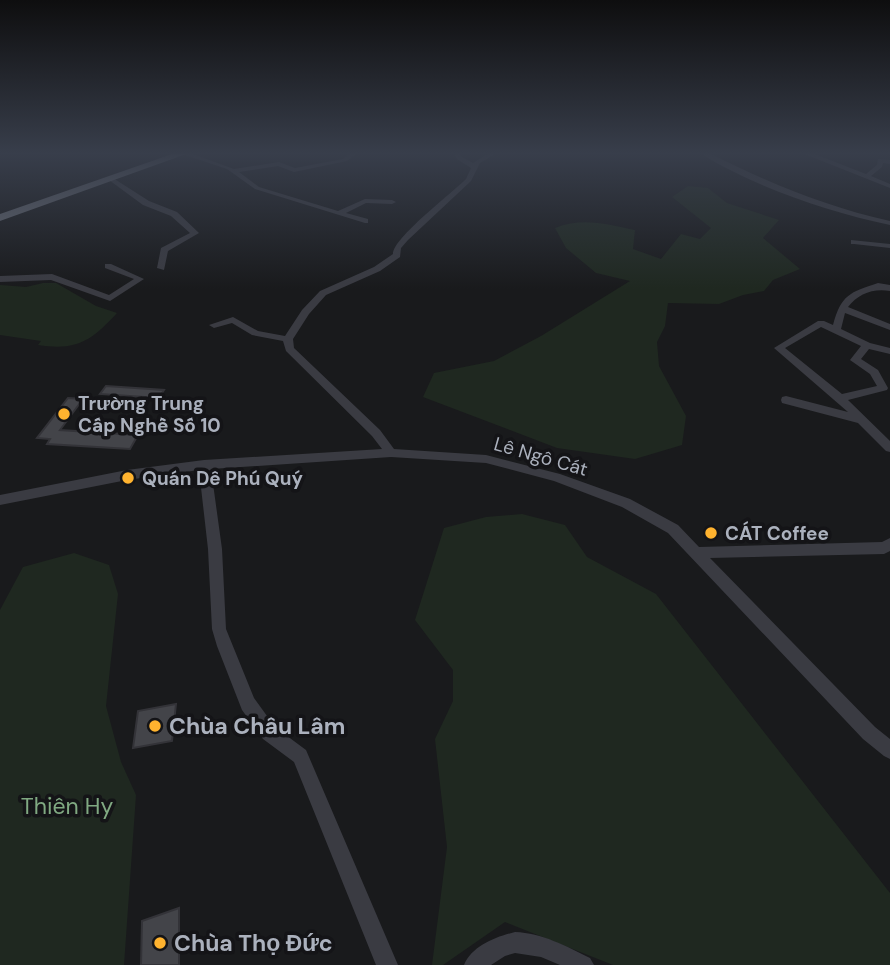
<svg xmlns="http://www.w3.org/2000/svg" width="890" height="965" viewBox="0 0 890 965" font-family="'DM Sans',sans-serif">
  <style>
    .green { fill: #1f2820 }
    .building { fill: #434449; stroke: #333338; stroke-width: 2 }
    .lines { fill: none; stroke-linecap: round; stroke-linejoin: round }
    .minor { fill: #3a3b42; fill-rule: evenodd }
    .highway { fill: #666a73; fill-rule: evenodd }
    .poi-dot { fill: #ffb32f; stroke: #141417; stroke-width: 2.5 }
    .labels { text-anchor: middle; stroke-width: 7; stroke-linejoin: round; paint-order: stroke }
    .poi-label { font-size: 19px; font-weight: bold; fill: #abb1bd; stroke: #141417; text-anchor: start }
    .street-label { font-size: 19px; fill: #abb1bd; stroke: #141417 }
    .near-poi-label { font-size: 23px; font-weight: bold; fill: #abb1bd; stroke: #141417; text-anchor: start }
    .near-park-label { font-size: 23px; fill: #80a982; stroke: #141417 }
  </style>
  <rect width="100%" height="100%" fill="#191a1c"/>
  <!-- green -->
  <g class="green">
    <path d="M 688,186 L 708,188 L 727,203 L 779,220 L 763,238 L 800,269 L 773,280 L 764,291 L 743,295 L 719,304 L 668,303 L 665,326 L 657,342 L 659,366 L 686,416 L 682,445 L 635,459 L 557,448 L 423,397 L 434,373 L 494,361 L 541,336 L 630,281 L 596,273 L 566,248 L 555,228 C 582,217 607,224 635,230 L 633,249 L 661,259 L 681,234 L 700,239 L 711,228 L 672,197 Z"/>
    <path d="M 43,283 L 56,283 L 96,306 L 117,313 C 91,341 77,351 38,345 L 41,341 L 0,335 L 0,285 L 26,287 Z"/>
    <polygon points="522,514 565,525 587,557 656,594 890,893 890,965 613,965 505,922 443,965 432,965 447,847 435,739 453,701 453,670 415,620 444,528 486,517"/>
    <polygon points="74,553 109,565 118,594 106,706 121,762 136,795 124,965 0,965 0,610 23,567"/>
  </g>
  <!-- building -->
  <g class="building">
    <polygon points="106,386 164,390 159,398 100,394"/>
    <polygon points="68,398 83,399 60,430 138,435 130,449 47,444 50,439 37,438"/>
    <polygon points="176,704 172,741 133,748 138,711"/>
    <polygon points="179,908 179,965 141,965 142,921"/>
  </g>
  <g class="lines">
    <!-- minor -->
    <g class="minor">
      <polygon points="190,153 234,169 279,162 295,168 343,159 350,153 357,153 347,161 294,172 278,166 239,172 259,187 338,211 365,199 392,200 396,202 392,204 366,203 346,213 368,219 368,223 365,223 255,189 227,169 182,154"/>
      <path d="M 454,153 L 460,153 L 462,157 L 473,163 L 489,153 L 497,153 L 480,163 L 471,181 L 408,240 L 401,248 L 400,257 L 380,271 L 326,295 L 309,314 L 293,339 L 294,348 L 380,430 L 394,449 L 486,455 L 560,474 L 630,499 L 678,525 L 699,547 L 882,542 L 890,538 L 890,551 L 884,554 L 710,558 L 875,727 L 890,739 L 890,759 L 884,756 L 863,739 L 668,533 L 622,507 L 554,481 L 486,463 L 391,457 L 211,469 L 222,549 L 226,629 L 254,698 L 275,727 L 306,750 L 398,965 L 376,965 L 294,762 L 263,739 L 242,710 L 217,646 L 212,629 L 208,549 L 199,470 L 127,480 L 0,505 L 0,495 L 127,470 L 204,460 L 382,449 L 372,436 L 286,351 L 283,341 L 252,335 L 232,323 L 214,328 L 209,325 L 233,317 L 258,331 L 285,336 L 302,310 L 320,291 L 374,267 L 393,254 C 393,238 452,193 466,179 L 471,168 L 457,159 Z"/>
      <path d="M 700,153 L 709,153 C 767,182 826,207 890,221 L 890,225 C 828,212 754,187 700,153 Z"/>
      <polygon points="802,153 812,153 866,174 877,165 878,159 890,160 890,164 883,163 882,167 871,176 890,184 890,188"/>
      <polygon points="109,178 113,178 149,201 177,212 199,233 168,251 164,270 157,268 161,248 190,233 171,216 143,205 109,180"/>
      <polygon points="851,240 890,244 890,248 854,244 851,244"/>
      <polygon points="105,264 111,264 144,279 110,301 51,280 0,282 0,276 52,274 109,295 134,279 105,268"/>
      <path d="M 878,283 L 890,285 L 890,291 C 873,288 858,294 848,307 L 890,324 L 890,330 L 845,313 L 841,329 L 870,343 L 890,348 L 890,354 L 869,349 L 861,359 L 878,370 L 888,388 L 887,390 L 848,400 L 890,441 L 890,452 L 886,451 L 858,423 L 782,403 L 781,400 L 782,397 L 786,396 L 848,412 L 774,348 L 818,321 L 824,321 L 833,325 C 841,295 850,292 878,283 ZM 821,327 L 861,346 L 850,360 L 870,374 L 877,386 L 842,394 L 785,348 Z"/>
      <path d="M 515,932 C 542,933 566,946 590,958 L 594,965 L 560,965 L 541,957 L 515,953 L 505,956 L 491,965 L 464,965 C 472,946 495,937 515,932 Z"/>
    </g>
    <!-- highway -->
    <polygon class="highway" points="175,153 189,153 0,221 0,214"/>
  </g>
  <!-- sky -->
  <linearGradient id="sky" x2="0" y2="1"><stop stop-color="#0e0e0f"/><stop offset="0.53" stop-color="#383e4b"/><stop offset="1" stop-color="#383e4b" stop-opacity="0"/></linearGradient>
  <rect width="890" height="289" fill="url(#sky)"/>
  <!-- markers -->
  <g class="poi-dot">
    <circle cx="64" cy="414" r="7"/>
    <circle cx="128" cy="478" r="7"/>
    <circle cx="711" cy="533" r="7"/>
    <circle cx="155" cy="726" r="7"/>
    <circle cx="160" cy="943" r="7"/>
  </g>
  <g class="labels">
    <!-- poi labels -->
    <g class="poi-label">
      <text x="78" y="410">Trường Trung<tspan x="78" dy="22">Cấp Nghề Số 10</tspan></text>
      <text x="142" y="485">Quán Dê Phú Quý</text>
      <text x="725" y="540">CÁT Coffee</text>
    </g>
    <!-- street labels -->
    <g class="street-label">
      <text transform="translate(541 456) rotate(16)" y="7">Lê Ngô Cát</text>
    </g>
    <!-- near-poi labels -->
    <g class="near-poi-label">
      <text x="169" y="734">Chùa Châu Lâm</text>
      <text x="174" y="951">Chùa Thọ Đức</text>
    </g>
    <!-- near-park labels -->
    <g class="near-park-label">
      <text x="67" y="814">Thiên Hy</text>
    </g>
  </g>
</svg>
